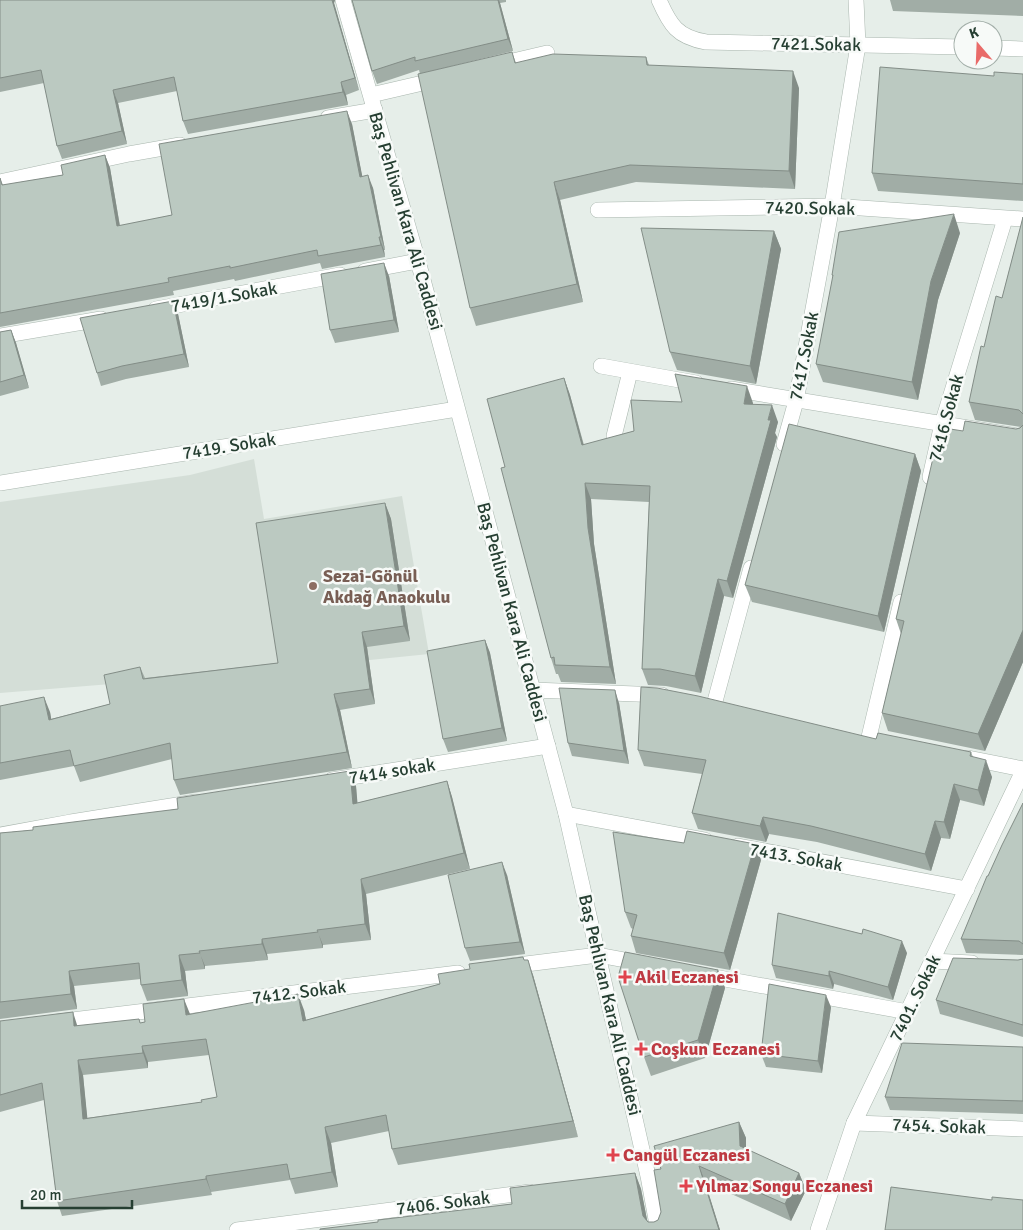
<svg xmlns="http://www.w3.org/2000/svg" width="1023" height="1230" viewBox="0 0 1023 1230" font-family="Signika,sans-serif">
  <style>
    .built { fill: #d4ded7 }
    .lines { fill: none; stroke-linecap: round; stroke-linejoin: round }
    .minor-casing { stroke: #a9b6ae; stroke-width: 16 }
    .minor { stroke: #fff; stroke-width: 15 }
    .wall { fill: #a1ada6; fill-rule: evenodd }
    .shaded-wall { fill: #838d87 }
    .building { fill: #bbc9c1; stroke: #838d87; fill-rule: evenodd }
    .education-dot { fill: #8d6e63; stroke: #f7faf8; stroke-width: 2 }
    .health-dot { fill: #e0444e; stroke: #f7faf8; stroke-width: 2 }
    .labels { text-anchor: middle; stroke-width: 5; stroke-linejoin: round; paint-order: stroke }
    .street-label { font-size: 18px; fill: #263f32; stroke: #f7faf8 }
    .education-label { font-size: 18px; font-weight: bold; fill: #785e54; stroke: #f7faf8; text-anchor: start }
    .health-label { font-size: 18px; font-weight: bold; fill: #be3a42; stroke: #f7faf8; text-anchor: start }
  </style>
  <rect width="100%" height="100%" fill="#e6eee9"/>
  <!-- built -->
  <polygon class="built" points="254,459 264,519 402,496 429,654 222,675 0,693 0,502 190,475"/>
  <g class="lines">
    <defs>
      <g id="minor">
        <polyline points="343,0 418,261 566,814 648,1176 658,1230"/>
        <path d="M 659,0 C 670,25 677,37 706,42 L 963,47"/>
        <polyline points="993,48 1023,49"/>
        <polyline points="496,65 547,53"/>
        <polyline points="371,95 440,79"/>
        <polyline points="328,118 375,110"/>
        <polyline points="0,182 129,154 180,145"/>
        <polyline points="598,210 832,206 1023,219"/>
        <polyline points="365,271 418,261"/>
        <polyline points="156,309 340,275"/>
        <polyline points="0,336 101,319"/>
        <polyline points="601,366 696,383"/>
        <polyline points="731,389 1023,437"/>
        <polyline points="614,436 630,372"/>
        <polyline points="784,444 796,401 832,206 858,45 856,0"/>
        <polyline points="930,477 942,424 1005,219"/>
        <polyline points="0,483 457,409"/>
        <polyline points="533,690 662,695"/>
        <polyline points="714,705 751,568"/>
        <polyline points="869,737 901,602"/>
        <polyline points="968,758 1023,769"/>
        <polyline points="332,780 548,746"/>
        <polyline points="566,814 705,840"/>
        <polyline points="0,835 71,822 196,802"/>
        <polyline points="738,846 967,889"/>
        <polyline points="932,961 972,963"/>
        <polyline points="510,966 598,955 641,963"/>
        <polyline points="703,975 908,1012"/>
        <polyline points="56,1022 458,973"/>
        <polyline points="854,1123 1023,1129"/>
        <polyline points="237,1230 530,1192"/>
        <polyline points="818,1230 854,1123 1023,771"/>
      </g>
    </defs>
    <!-- minor casing -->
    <use href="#minor" class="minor-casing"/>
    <!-- minor -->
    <use href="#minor" class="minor"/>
  </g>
  <!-- wall -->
  <g class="wall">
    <polygon points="0,0 335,0 334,3 359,90 346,95 348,105 188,134 183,121 177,91 118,103 127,144 62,159 57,146 44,83 0,92"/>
    <polygon points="352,0 506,0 506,2 500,3 513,51 420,74 419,70 377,84 372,71"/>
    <polygon points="890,0 1023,0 1023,16 893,11"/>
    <polygon points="512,52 516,63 646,57 649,65 799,88 795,189 636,182 560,200 583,302 476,326 470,308"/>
    <polygon points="1023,74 1023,201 878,191 872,173 994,76"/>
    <polygon points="352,124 362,176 373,188 385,250 384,250 385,257 322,269 320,263 235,281 234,279 173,291 174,295 0,327 0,178 3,185 63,175 105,155 110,168 120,226 172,215"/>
    <polygon points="1023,217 1023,662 985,751 888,731 882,713 901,634 896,619 939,459 963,431 1016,429 1021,427 975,420 969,402 984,347 1002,298"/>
    <polygon points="774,231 781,249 756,384 677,370 670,352"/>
    <polygon points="960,233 938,300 918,400 823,382 816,364 833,277 832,275"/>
    <polygon points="389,276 399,332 335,343 330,330"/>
    <polygon points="178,314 189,367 126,379 101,386 97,373"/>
    <polygon points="11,330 16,343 29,388 0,396 0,332"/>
    <polygon points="564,378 570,395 584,445 634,431 682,402 753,403 753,404 778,422 775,433 777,437 733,598 724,596 701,693 666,686 648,685 642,669 649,502 591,499 594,544 616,684 561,682 558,674 556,674 551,658 505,467"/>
    <polygon points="915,454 921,471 884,632 752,602 745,585"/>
    <polygon points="385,503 391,519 410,641 367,647 375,704 340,710 352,768 180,795 174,780 172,759 80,782 74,766 0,780 0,706 50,712 51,719 110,704 140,667 145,678 278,663"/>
    <polygon points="485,640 490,653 507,741 448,752 443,739"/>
    <polygon points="619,703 629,764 572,756 568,743"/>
    <polygon points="876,739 971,752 973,757 992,777 984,806 960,800 950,839 941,838 931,871 817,842 769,834 766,842 698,829 692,813 702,774 644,766 638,750"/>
    <polygon points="447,781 452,797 470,869 366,894 371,940 323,945 323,948 267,954 268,960 205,966 205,969 185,971 188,996 147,1001 141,985 141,979 74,986 77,1009 0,1019 0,833 33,830 178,809 356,786 357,803"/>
    <polygon points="1023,803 1023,955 966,953 961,939 988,876"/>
    <polygon points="761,860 730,970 636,953 631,936 633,929 631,928 625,912"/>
    <polygon points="507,875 525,954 470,961 465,948"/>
    <polygon points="862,934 907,953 893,1000 834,984 833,989 776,978 772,965"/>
    <polygon points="1023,959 1023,1037 940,1014 936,1000 1018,960"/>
    <path d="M 524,960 L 533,975 L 578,1137 L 398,1165 L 392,1149 L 389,1131 L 331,1143 L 338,1187 L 295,1194 L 290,1180 L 211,1192 L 212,1195 L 62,1216 L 57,1201 L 44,1100 L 0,1112 L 0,1021 L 78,1026 L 141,1023 L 190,1014 L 304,1010 L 306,1020 L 440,984 ZM 209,1055 L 217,1097 L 202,1102 L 87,1118 L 83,1075 L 148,1068 L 148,1062 Z"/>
    <polygon points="718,970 725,988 705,1058 651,1076 644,1057"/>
    <polygon points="831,1007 822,1073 766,1067 761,1054"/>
    <polygon points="1023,1047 1023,1114 890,1110 885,1097"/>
    <polygon points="739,1122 746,1138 746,1149 799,1173 806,1190 791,1221 705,1182 720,1230 320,1230 512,1204 635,1173 641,1189 647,1220 648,1222 654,1222 658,1220 661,1212 661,1169"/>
  </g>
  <!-- shaded-wall -->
  <g class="shaded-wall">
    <polygon points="332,0 335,0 334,3 359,90 355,78"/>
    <polygon points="498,0 499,0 500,3 513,51 508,39"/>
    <polygon points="793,71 799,88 795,189 789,171"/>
    <polygon points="341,82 346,95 348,105 343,92"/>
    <polygon points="113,90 118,103 127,144 122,131"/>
    <polygon points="347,111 352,124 365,190 360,177"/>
    <polygon points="105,155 110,168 122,239 117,226"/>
    <polygon points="368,175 373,188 385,250 381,237"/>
    <polygon points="554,182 560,200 583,302 577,284"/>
    <polygon points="954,214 960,233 938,300 918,400 912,382 931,281"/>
    <polygon points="774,231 781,249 756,384 750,366"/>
    <polygon points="379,237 384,250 385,257 381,245"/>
    <polygon points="384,263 389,276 399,332 394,320"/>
    <polygon points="173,301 178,314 189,367 184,354"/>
    <polygon points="11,330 16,343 29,388 24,375"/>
    <polygon points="564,378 570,395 588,462 582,445"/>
    <polygon points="747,386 753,403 750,420 744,404"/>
    <polygon points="772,405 778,422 775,433 777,437 733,598 727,581"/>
    <polygon points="915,454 921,471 884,632 878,616"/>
    <polygon points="585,483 591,499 594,544 616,684 610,667 588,528"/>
    <polygon points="385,503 391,519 410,641 404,626"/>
    <polygon points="718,579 724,596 701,693 695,676"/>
    <polygon points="1023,630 1023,662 985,751 978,734"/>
    <polygon points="362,632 367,647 375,704 370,689"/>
    <polygon points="485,640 490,653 507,741 502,728"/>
    <polygon points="615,690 619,703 629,764 624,751"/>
    <polygon points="334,694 340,710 352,768 347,752"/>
    <polygon points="44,697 50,712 54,735 49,720"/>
    <polygon points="986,760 992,777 984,806 978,790"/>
    <polygon points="350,771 356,786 359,820 353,804"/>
    <polygon points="447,781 452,797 470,869 464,853"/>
    <polygon points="954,784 960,800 950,839 944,822"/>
    <polygon points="763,817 769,834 766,842 760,826"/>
    <polygon points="935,821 941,838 931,871 925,854"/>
    <polygon points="755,844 761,860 730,970 724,953"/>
    <polygon points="502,862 507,875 525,954 520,942"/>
    <polygon points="361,879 366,894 371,940 365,924"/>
    <polygon points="317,930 323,945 323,948 318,932"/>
    <polygon points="262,939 267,954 268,960 262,944"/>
    <polygon points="902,941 907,953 893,1000 888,987"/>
    <polygon points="199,951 205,966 205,969 200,953"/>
    <polygon points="179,955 185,971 188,996 182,980"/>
    <polygon points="528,960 533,975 578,1137 573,1121"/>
    <polygon points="718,970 725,988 705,1058 698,1040"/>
    <polygon points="69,971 74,986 77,1009 71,994"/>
    <polygon points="829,971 834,984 833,989 829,976"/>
    <polygon points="298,994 304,1010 309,1036 303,1021"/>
    <polygon points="826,995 831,1007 822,1073 818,1061"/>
    <polygon points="184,999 190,1014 186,1015"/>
    <polygon points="73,1012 78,1028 74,1026"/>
    <polygon points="142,1046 148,1062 148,1068 143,1053"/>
    <polygon points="78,1060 83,1075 89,1134 83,1119"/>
    <polygon points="739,1122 746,1138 746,1163 740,1146"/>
    <polygon points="325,1127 331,1143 338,1187 332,1172"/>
    <polygon points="699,1166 705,1182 720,1230 719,1230"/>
    <polygon points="635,1173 641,1189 649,1230 643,1216"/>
    <polygon points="799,1173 806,1190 791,1221 785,1204"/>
    <polygon points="206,1176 211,1192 212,1195 206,1179"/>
  </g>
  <!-- building -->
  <g class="building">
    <polygon points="0,0 332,0 355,78 341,82 343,92 183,121 174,77 113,90 122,131 57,146 41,70 0,78"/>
    <polygon points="352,0 498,0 508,39 415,61 415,57 372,71"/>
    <polygon points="512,52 515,63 553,54 646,57 647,65 793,71 789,171 630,165 554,182 577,284 470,308 418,74"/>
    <polygon points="880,67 994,76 994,72 1023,74 1023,184 872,173"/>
    <polygon points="347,111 360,177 368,175 381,237 379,237 381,245 318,256 317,250 230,268 230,266 168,278 169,282 0,313 0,178 2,185 63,175 61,165 105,155 117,226 172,215 159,144"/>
    <polygon points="954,214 931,281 912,382 816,364 833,275 832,275 839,232"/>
    <polygon points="1023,217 1023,414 1019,410 969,402 981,346 984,347 996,296 1002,298"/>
    <polygon points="641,228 774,231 750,366 670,352"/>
    <polygon points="384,263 394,320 330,330 321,274"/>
    <polygon points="173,301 184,354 122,366 97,373 80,318"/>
    <polygon points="11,330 24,375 0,382 0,332"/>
    <polygon points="675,374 747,386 744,404 772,405 768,420 771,420 727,581 718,579 695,676 660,669 642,669 650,486 585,483 588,528 610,667 555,665 554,657 551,658 501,468 505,467 487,399 564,378 582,445 634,431 631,400 682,402"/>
    <polygon points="965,421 1016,429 1020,428 1023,425 1023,630 978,734 882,713 904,621 896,619 933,458 939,459 944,428 963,431"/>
    <polygon points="789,424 915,454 878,616 745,585"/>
    <polygon points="385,503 404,626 362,632 370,689 334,694 347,752 174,780 170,743 74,766 70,750 0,763 0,706 44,697 49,720 110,704 104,675 140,667 143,679 278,663 256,523"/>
    <polygon points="485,640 502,728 443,739 427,651"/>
    <polygon points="641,687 657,688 698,696 876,739 878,733 971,752 970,756 986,760 978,790 954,784 944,822 935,821 925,854 811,826 763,817 760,826 692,813 706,760 638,750"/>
    <polygon points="559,688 615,690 624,751 568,743"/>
    <polygon points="350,771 353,804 447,781 464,853 361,879 365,924 317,930 318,932 262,939 262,944 199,951 200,953 179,955 182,980 141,985 139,963 69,971 71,994 0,1002 0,833 33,830 33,827 178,809 177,798"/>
    <polygon points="1023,803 1023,944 1019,941 961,939 987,876 988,876 1002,845"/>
    <polygon points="687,831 755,844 724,953 631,936 637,915 625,912 613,832 684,843"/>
    <polygon points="502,862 520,942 465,948 448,875"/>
    <polygon points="778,913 862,934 863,929 902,941 888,987 829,971 829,976 772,965"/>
    <polygon points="625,952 718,970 698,1040 644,1057 618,977"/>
    <path d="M 523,957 L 524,960 L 528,960 L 573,1121 L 392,1149 L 386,1115 L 325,1127 L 332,1172 L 290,1179 L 287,1164 L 206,1176 L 206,1179 L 57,1201 L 42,1083 L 0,1095 L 0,1021 L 73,1012 L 74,1026 L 139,1019 L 140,1023 L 145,1022 L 143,1004 L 184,999 L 186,1015 L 298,994 L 303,1021 L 440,984 L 438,974 L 470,969 L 469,964 ZM 206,1039 L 217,1097 L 201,1100 L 202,1102 L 83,1119 L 78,1060 L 143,1053 L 142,1046 Z"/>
    <polygon points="953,958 1018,960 1023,959 1023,1025 936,1000"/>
    <polygon points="769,984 826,995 818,1061 761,1054"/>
    <polygon points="902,1043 1023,1047 1023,1101 885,1097"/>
    <polygon points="739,1122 740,1146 799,1173 785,1204 699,1166 719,1230 320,1230 320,1229 378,1222 378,1220 512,1204 510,1188 635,1173 643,1216 648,1222 654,1222 658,1220 661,1212 654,1170 661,1169 654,1146"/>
    <polygon points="891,1187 992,1200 992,1197 1023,1200 1023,1230 885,1230"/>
  </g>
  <!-- markers -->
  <circle class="education-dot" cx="313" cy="586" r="5"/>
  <g class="health-dot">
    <path d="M622.5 969.5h5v5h5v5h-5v5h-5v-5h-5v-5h5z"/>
    <path d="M638.5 1041.5h5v5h5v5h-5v5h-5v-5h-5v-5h5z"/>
    <path d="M610.5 1147.5h5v5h5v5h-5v5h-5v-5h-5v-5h5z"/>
    <path d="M683.5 1178.5h5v5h5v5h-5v5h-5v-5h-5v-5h5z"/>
  </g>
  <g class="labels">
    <!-- street labels -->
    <g class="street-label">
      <text transform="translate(816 44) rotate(1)" y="6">7421.Sokak</text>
      <text transform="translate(810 208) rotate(1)" y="6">7420.Sokak</text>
      <text transform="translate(406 221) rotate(74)" y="6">Baş Pehlivan Kara Ali Caddesi</text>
      <text transform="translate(224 297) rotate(-10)" y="6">7419/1.Sokak</text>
      <text transform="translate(804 356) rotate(-79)" y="6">7417.Sokak</text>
      <text transform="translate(946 418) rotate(-75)" y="6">7416.Sokak</text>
      <text transform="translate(229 446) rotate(-9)" y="6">7419. Sokak</text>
      <text transform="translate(512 612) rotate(75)" y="6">Baş Pehlivan Kara Ali Caddesi</text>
      <text transform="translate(392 771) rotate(-9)" y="6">7414 sokak</text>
      <text transform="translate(796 857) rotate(10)" y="6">7413. Sokak</text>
      <text transform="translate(299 992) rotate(-7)" y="6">7412. Sokak</text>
      <text transform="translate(915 998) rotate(-64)" y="6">7401. Sokak</text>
      <text transform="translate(610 1005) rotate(77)" y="6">Baş Pehlivan Kara Ali Caddesi</text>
      <text transform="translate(939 1126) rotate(2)" y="6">7454. Sokak</text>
      <text transform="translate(443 1203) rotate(-7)" y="6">7406. Sokak</text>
    </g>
    <!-- education labels -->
    <g class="education-label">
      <text x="323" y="582">Sezai-Gönül<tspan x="323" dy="21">Akdağ Anaokulu</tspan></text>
    </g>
    <!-- health labels -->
    <g class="health-label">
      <text x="635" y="983">Akil Eczanesi</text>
      <text x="651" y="1055">Coşkun Eczanesi</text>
      <text x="623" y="1161">Cangül Eczanesi</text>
      <text x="696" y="1192">Yılmaz Songu Eczanesi</text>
    </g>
  </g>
  <!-- north arrow -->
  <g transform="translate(978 45) rotate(341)"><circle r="24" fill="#f7faf8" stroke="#a3afa9"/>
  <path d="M0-4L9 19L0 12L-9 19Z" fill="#e96b69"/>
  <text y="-8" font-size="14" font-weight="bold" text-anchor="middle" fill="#263f32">K</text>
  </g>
  <!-- scale -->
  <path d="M22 1200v8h110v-8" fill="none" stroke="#263f32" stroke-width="2.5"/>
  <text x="30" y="1200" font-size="15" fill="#263f32" stroke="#f7faf8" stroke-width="4" paint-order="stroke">20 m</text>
</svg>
